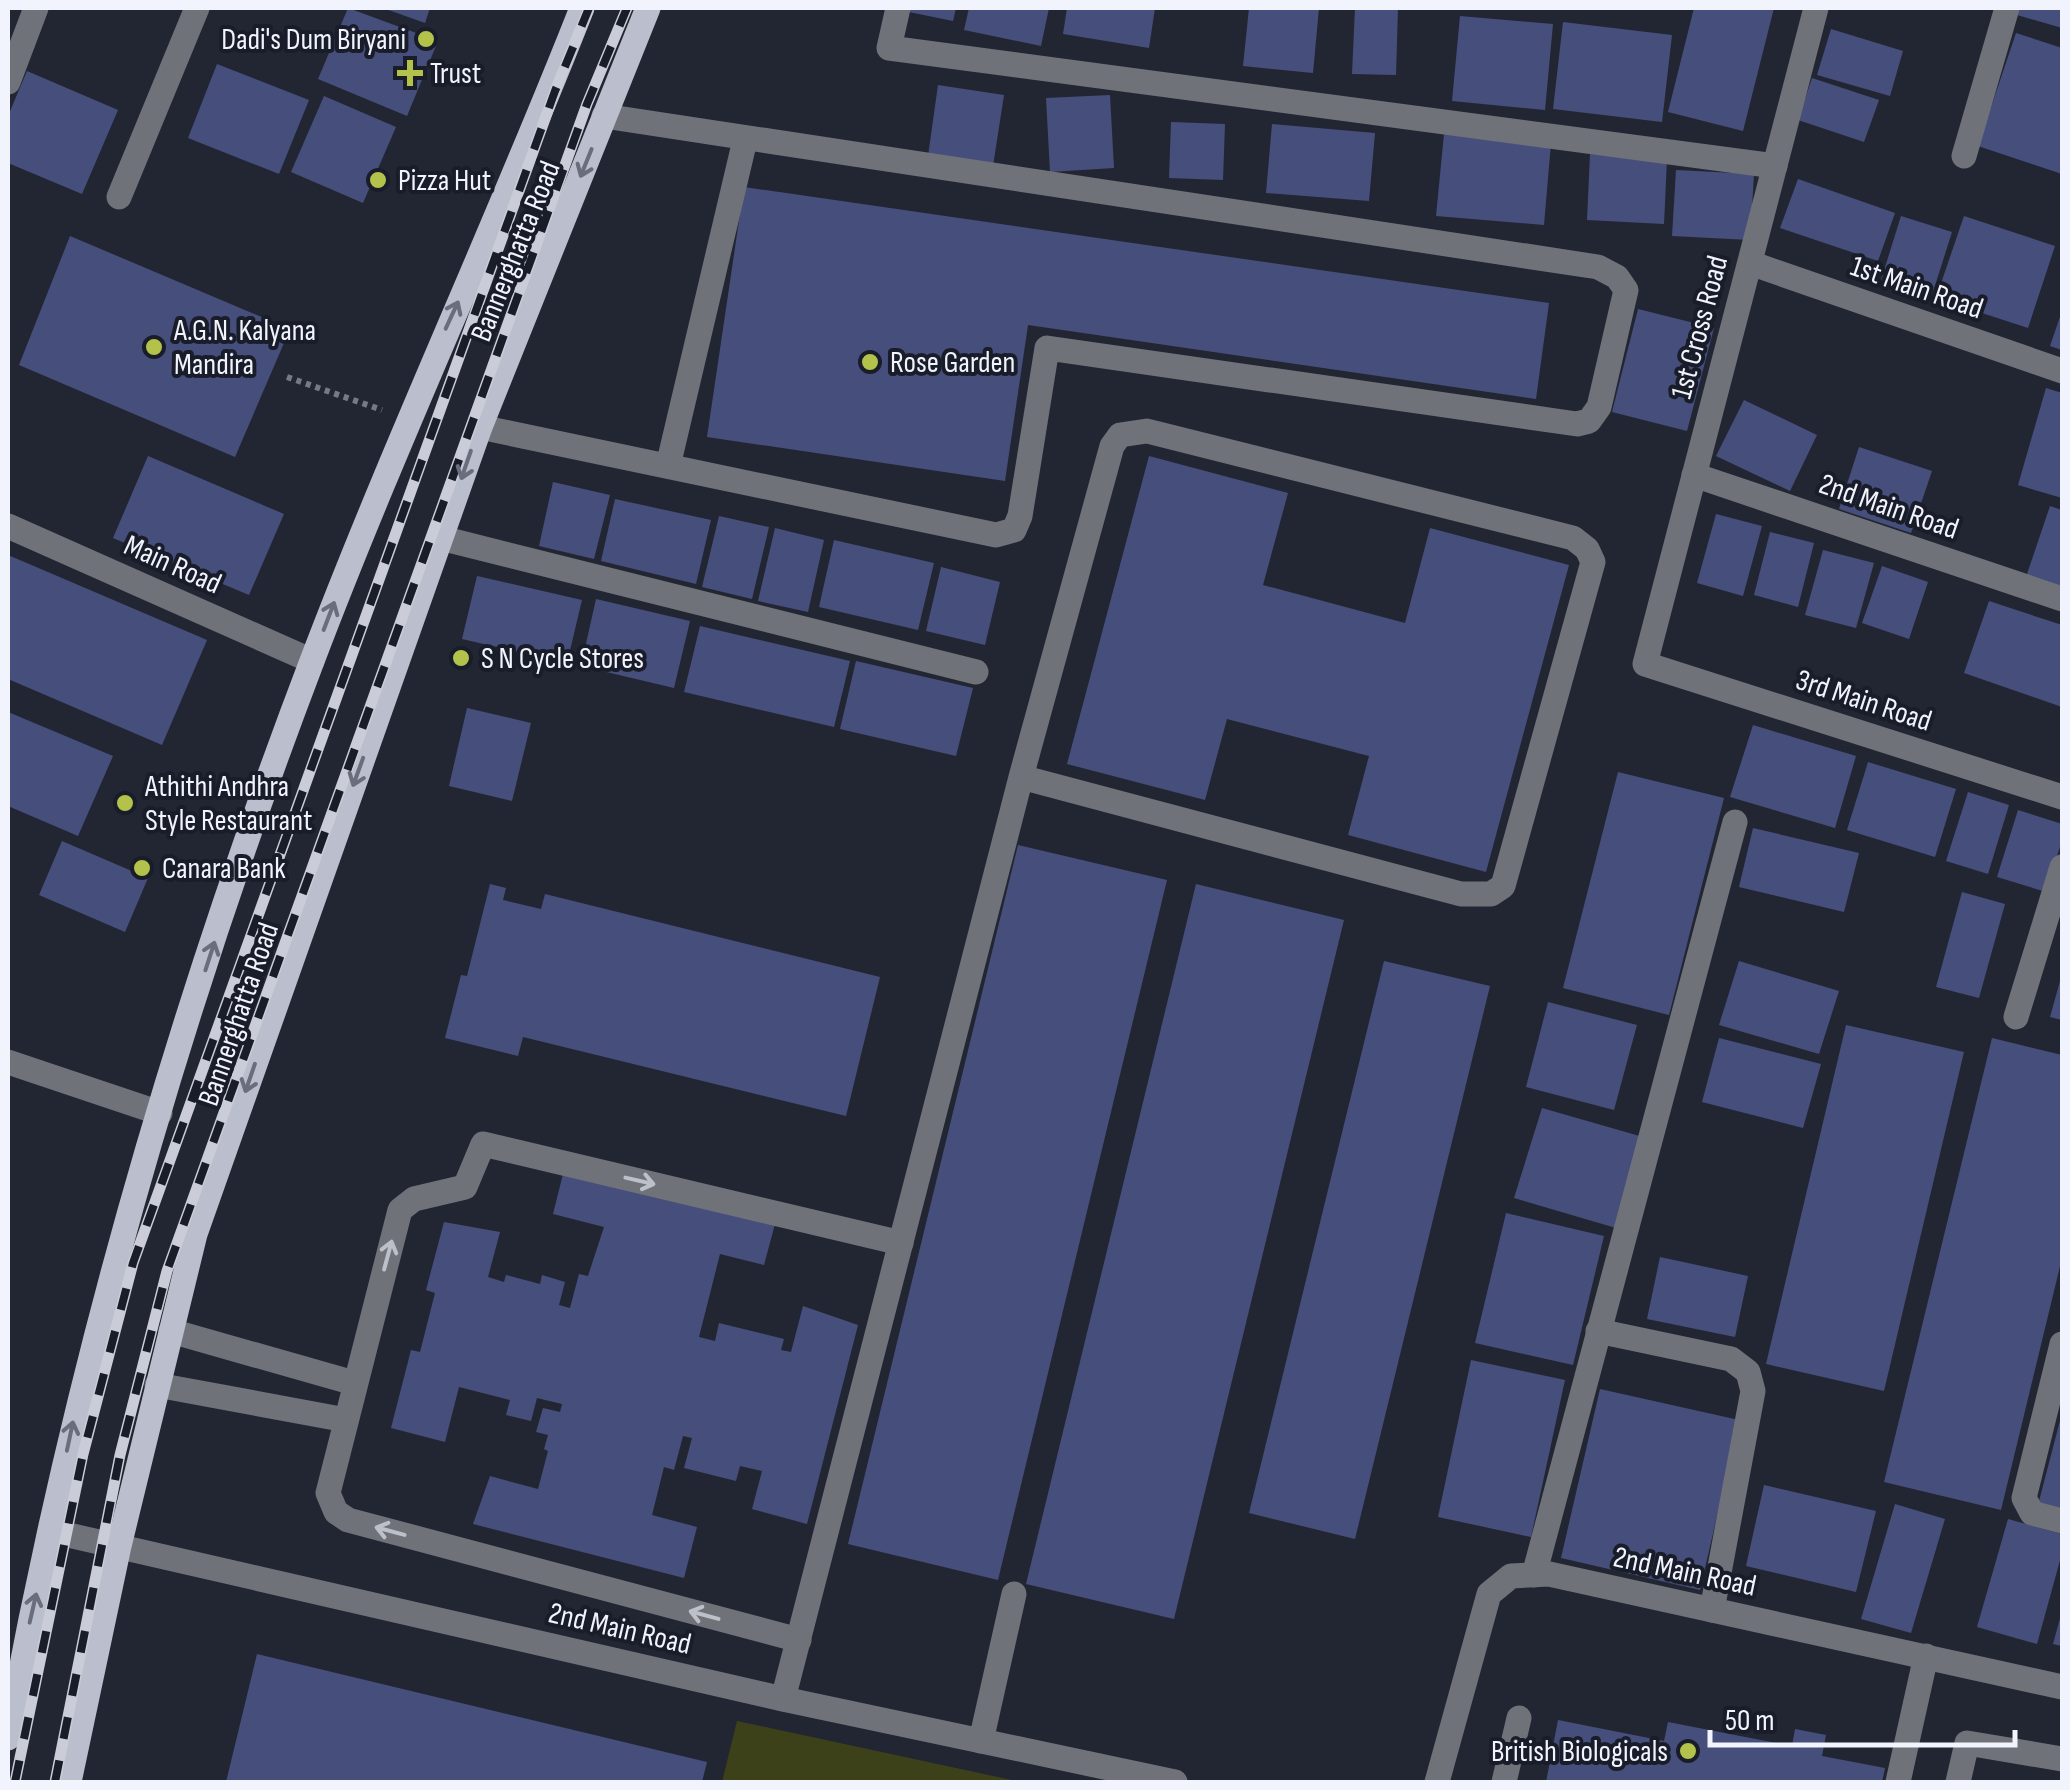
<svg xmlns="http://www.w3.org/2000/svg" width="2070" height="1790" viewBox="0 0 2070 1790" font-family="'Sofia Sans Condensed',sans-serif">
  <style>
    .green { fill: #3c411a }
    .building { fill: #464f7b }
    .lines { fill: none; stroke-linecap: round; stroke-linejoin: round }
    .path { stroke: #767a85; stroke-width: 6; stroke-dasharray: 5 5; stroke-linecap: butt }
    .minor { stroke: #707279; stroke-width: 25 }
    .major { stroke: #babecd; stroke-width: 25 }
    .rail-casing { stroke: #cacdd7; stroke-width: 11 }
    .rail { stroke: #191c29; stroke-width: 8; stroke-dasharray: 22; stroke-linecap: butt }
    .oneway { stroke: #6a6d7b }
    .oneway2 { stroke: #bdc0c8 }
    .poi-dot { fill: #b3c24b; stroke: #191c29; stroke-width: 4 }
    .labels { text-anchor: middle; stroke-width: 8; stroke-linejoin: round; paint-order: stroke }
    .poi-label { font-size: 30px; fill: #f1f4fd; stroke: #191c29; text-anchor: start }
    .street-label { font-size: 30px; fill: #f1f4fd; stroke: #191c29 }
  </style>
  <rect width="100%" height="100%" fill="#222633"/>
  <!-- green -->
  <polygon class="green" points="737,1721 1021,1782 722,1782"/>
  <!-- building -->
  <g class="building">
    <polygon points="348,8 438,41 407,116 318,79"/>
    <polygon points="383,8 430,8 425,23"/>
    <polygon points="909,8 956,8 953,21 909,12"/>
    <polygon points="969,8 1049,8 1041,46 964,30"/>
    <polygon points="1067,8 1155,8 1149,48 1063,34"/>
    <polygon points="1249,8 1319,8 1313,73 1243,66"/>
    <polygon points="1355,8 1398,8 1396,75 1352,74"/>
    <polygon points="1694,8 1774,8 1743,131 1668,112"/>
    <polygon points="2019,8 2062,8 2062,28 2017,15"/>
    <polygon points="1460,16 1553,24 1545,110 1452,101"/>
    <polygon points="1563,22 1672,35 1662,122 1553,109"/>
    <polygon points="1831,29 1903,51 1890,96 1817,75"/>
    <polygon points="2016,33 2062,48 2062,174 1978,146"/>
    <polygon points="217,64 309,100 279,174 188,138"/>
    <polygon points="27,71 118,110 82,194 8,163 8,116"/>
    <polygon points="1812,78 1879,100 1864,142 1798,120"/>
    <polygon points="938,85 1004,95 993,166 928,156"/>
    <polygon points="1110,95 1114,168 1050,172 1046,98"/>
    <polygon points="324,96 396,127 363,203 291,172"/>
    <polygon points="1171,122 1225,124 1223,180 1169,178"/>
    <polygon points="1272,124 1375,133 1369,201 1266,193"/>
    <polygon points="1444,134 1551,143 1544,225 1436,216"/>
    <polygon points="1590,154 1667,159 1664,224 1587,220"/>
    <polygon points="1676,170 1754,174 1750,240 1672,236"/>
    <polygon points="1798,179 1895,213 1878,261 1780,228"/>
    <polygon points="744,187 1549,303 1536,399 1028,325 1005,481 707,437"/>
    <polygon points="1901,216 1952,232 1932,295 1881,280"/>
    <polygon points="1964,216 2055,246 2028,328 1936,298"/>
    <polygon points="70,236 290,329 235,457 19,365"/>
    <polygon points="1638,309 1714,328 1687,431 1612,412"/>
    <polygon points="2062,311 2062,350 2050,346"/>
    <polygon points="2046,388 2062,393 2062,498 2018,485"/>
    <polygon points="1744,400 1817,435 1790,491 1716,456"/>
    <polygon points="1859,447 1932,471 1911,533 1839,509"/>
    <polygon points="148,456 284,514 249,595 113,538"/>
    <polygon points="1149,456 1288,493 1263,585 1405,623 1430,528 1569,565 1486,872 1348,835 1369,756 1227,719 1205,800 1067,764"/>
    <polygon points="553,482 610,495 594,559 539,546"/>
    <polygon points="615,499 711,520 696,584 601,561"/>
    <polygon points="2050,506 2062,510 2062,592 2025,580"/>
    <polygon points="1716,514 1762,526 1743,596 1697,583"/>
    <polygon points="719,516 769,527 752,599 702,587"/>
    <polygon points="775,528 824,540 808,612 758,601"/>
    <polygon points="1770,532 1814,543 1798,607 1754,595"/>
    <polygon points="834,540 934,563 918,630 819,607"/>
    <polygon points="1823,550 1874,563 1856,628 1805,615"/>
    <polygon points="8,555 207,640 162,745 8,679"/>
    <polygon points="1882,566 1928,582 1909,639 1862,623"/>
    <polygon points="941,567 1000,582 985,645 926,631"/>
    <polygon points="477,576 582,600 567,663 462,639"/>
    <polygon points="596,599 690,621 674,688 581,666"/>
    <polygon points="1989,601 2062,625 2062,707 1964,673"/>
    <polygon points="700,626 850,661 834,727 684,692"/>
    <polygon points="856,661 973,688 956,756 840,729"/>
    <polygon points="467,708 531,723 512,801 449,786"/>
    <polygon points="8,712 113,756 78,836 8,806"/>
    <polygon points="1753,725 1856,756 1835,828 1730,797"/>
    <polygon points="1868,762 1956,789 1935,857 1847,830"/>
    <polygon points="1618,772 1724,798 1669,1015 1563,988"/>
    <polygon points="1968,792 2009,805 1988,874 1946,861"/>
    <polygon points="2018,810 2062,824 2062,840 2046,892 1997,877"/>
    <polygon points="1753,828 1859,853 1844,912 1739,887"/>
    <polygon points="62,841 148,878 125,932 39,895"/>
    <polygon points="1018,845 1167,880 998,1580 848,1544"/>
    <polygon points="490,884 506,888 503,900 541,909 545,894 880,977 846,1116 523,1037 518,1056 445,1038 461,975 467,976"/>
    <polygon points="1196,884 1344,920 1174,1619 1026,1584"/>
    <polygon points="1962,892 2005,904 1979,998 1936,987"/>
    <polygon points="1384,961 1490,986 1355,1539 1249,1513"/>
    <polygon points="1739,961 1839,991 1819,1054 1719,1025"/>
    <polygon points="2062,974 2062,1020 2050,1017"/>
    <polygon points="1548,1002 1637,1025 1614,1110 1526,1087"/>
    <polygon points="1846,1025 1964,1052 1884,1391 1766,1364"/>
    <polygon points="1719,1038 1821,1064 1803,1128 1702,1102"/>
    <polygon points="1992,1038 2062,1055 2062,1258 2001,1510 1884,1482"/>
    <polygon points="1542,1108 1643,1137 1616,1228 1514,1198"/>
    <polygon points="564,1170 775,1224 764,1265 720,1254 699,1337 715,1341 719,1323 784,1339 781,1350 791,1352 803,1306 858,1325 807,1524 752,1509 762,1471 740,1466 736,1481 684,1468 692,1438 683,1436 674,1470 664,1467 652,1515 697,1527 684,1578 473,1524 490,1476 538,1489 548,1451 544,1449 548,1435 536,1432 543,1408 560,1412 562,1404 537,1398 531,1421 506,1415 510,1400 459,1387 445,1442 391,1428 411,1350 420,1352 435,1293 426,1290 444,1222 500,1232 488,1277 504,1282 506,1275 540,1284 542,1275 565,1282 559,1305 570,1308 579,1274 588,1276 604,1227 553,1214"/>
    <polygon points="1506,1213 1604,1236 1573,1365 1475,1343"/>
    <polygon points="1660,1257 1748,1276 1735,1337 1647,1319"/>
    <polygon points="1471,1360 1565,1380 1531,1537 1438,1517"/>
    <polygon points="1600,1389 1739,1420 1700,1590 1561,1558"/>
    <polygon points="2062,1413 2062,1511 2038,1505"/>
    <polygon points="1764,1485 1876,1511 1856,1592 1746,1566"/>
    <polygon points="1895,1504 1945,1519 1911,1633 1861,1619"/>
    <polygon points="2008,1519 2062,1534 2062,1553 2037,1644 1977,1627"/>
    <polygon points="2062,1611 2062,1646 2053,1644"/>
    <polygon points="257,1654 707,1762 702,1782 226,1782"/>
    <polygon points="1558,1720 1664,1741 1668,1722 1792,1746 1795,1729 1826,1735 1822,1756 1885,1768 1882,1782 1546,1782"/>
  </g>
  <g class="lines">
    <!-- path -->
    <polyline class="path" points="287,377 382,410"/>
    <!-- minor -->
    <g class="minor">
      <polyline points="898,8 889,48 1775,166"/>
      <polyline points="1816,8 1645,664 2062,797"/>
      <polyline points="8,82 36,8"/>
      <polyline points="1964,156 2007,8"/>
      <polyline points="119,197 197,8"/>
      <polyline points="1750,263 2062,371"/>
      <polyline points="480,427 996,535 1014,530 1020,516 1047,348 1577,424 1589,421 1599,407 1626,290 1617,277 1598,267 604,116"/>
      <polyline points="668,466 745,140"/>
      <polyline points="1694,475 2062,599"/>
      <polyline points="8,526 312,661"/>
      <polyline points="441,538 976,672"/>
      <polyline points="2016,1017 2062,867"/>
      <polyline points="8,1062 160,1113"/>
      <polyline points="171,1331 354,1383"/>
      <polyline points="1598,1331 1731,1359 1748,1372 1753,1391 1712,1610"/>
      <polyline points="2062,1344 2024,1498 2032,1513 2062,1521"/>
      <polyline points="157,1385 346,1420"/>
      <polyline points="51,1531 783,1699 1175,1782"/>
      <polyline points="1534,1575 1735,822"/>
      <polyline points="799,1640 348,1520 336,1512 328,1493 400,1210 414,1199 465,1187 483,1144 901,1243"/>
      <polyline points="783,1699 1021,777 1461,894 1491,894 1503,886 1593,562 1587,549 1573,538 1147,431 1120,435 1112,446 1021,777"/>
      <polyline points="981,1741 1014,1594"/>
      <polyline points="1437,1782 1489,1594 1511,1576 1549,1574 2062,1687"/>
      <polyline points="1504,1782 1519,1718"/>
      <polyline points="1898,1782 1926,1656"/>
      <polyline points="1958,1782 1967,1743 2062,1759"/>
    </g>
    <!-- major -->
    <g class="major">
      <path d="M 8,1738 C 75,1371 179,1010 312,661 C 396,440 496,227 582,8"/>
      <polyline points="69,1782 119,1546 195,1234 480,427 648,8"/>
    </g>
    <defs>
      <g id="rail">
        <polyline points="15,1782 83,1454 133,1263 555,91 589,8"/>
        <polyline points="55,1782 120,1455 167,1271 587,104 627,8"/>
      </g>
    </defs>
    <!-- rail casing -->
    <use href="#rail" class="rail-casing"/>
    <!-- rail -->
    <use href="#rail" class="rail"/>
  </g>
  <!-- one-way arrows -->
  <defs><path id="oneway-shaft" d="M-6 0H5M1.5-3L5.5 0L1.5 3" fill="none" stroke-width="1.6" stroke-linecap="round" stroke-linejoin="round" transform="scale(2.5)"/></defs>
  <g class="oneway">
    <use href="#oneway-shaft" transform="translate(586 163) rotate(112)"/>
    <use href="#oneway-shaft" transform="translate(452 315) rotate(-65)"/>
    <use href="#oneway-shaft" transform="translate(466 465) rotate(109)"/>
    <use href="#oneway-shaft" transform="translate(329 616) rotate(-69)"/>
    <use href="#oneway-shaft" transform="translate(358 772) rotate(110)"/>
    <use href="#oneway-shaft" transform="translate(210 956) rotate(-72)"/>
    <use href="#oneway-shaft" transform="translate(250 1078) rotate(109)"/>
    <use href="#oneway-shaft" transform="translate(70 1436) rotate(-78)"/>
    <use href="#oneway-shaft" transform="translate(33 1608) rotate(-77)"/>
  </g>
  <g class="oneway2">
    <use href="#oneway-shaft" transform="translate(640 1181) rotate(13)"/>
    <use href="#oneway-shaft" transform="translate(388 1255) rotate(-75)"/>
    <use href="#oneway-shaft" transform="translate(390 1531) rotate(-165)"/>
    <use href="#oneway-shaft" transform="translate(704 1615) rotate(-165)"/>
  </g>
  <!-- markers -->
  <g class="poi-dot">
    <circle cx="426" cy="39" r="10"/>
    <path d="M405 58h10v10h10v10h-10v10h-10v-10h-10v-10h10z"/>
    <circle cx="378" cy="180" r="10"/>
    <circle cx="154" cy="347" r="10"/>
    <circle cx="870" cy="362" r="10"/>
    <circle cx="461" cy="658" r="10"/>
    <circle cx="125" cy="803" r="10"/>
    <circle cx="142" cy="868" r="10"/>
    <circle cx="1688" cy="1751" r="10"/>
  </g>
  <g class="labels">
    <!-- poi labels -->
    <g class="poi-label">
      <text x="406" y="49" text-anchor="end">Dadi's Dum Biryani</text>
      <text x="430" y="83">Trust</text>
      <text x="398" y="190">Pizza Hut</text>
      <text x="174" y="340">A.G.N. Kalyana<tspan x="174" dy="34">Mandira</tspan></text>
      <text x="890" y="372">Rose Garden</text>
      <text x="481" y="668">S N Cycle Stores</text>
      <text x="145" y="796">Athithi Andhra<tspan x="145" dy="34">Style Restaurant</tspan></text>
      <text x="162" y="878">Canara Bank</text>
      <text x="1668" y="1761" text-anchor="end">British Biologicals</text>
    </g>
    <!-- street labels -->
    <g class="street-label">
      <text transform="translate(515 251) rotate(-68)" y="10">Bannerghatta Road</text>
      <text transform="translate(1917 287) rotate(19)" y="10">1st Main Road</text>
      <text transform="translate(1699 327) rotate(-75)" y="10">1st Cross Road</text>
      <text transform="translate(1889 506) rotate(19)" y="10">2nd Main Road</text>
      <text transform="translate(173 564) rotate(24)" y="10">Main Road</text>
      <text transform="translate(1864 700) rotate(18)" y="10">3rd Main Road</text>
      <text transform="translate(238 1014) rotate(-71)" y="10">Bannerghatta Road</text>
      <text transform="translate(1685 1571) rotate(12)" y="10">2nd Main Road</text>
      <text transform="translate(620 1628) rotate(13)" y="10">2nd Main Road</text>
    </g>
  </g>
  <!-- border -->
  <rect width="2070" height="1790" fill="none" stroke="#f1f4fd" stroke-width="20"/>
  <!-- scale -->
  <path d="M1710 1730v15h305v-15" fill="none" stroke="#f1f4fd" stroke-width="5"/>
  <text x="1725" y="1730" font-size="30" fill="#f1f4fd" stroke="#191c29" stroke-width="8" paint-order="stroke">50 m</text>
</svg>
